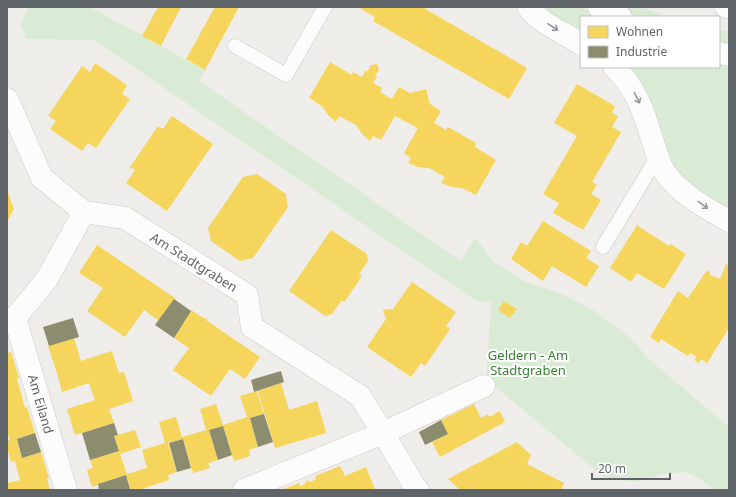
<svg xmlns="http://www.w3.org/2000/svg" width="736" height="497" viewBox="0 0 736 497" font-family="'Noto Sans',sans-serif">
  <style>
    .green { fill: #daebd5 }
    .homes { fill: #f6d55c }
    .industry { fill: #8c8c6e }
    .lines { fill: none; stroke-linecap: round; stroke-linejoin: round }
    .service-casing { stroke: #cbcbca; stroke-width: 15 }
    .minor-casing { stroke: #cbcbca; stroke-width: 23 }
    .tertiary-casing { stroke: #cbcbca; stroke-width: 23 }
    .service { stroke: #fdfcfc; stroke-width: 14 }
    .minor { stroke: #fdfcfc; stroke-width: 22 }
    .tertiary { stroke: #fdfcfc; stroke-width: 22 }
    .oneway { stroke: #96999c }
    .labels { text-anchor: middle; stroke-width: 4; stroke-linejoin: round; paint-order: stroke }
    .street-label { font-size: 13px; fill: #5f6468; stroke: #fff }
    .park-label { font-size: 13px; fill: #388332; stroke: #fff }
  </style>
  <rect width="100%" height="100%" fill="#efede9"/>
  <!-- green -->
  <g class="green">
    <polygon points="28,7 90,7 205,70 199,81 461,261 475,238 495,263 525,281 562,294 595,311 629,337 651,361 729,427 729,490 715,490 701,480 691,474 682,472 663,474 638,482 618,480 604,477 486,379 491,302 476,301 94,40 26,39 21,24"/>
    <polygon points="541,7 580,7 602,17 581,17 581,34"/>
    <polygon points="616,7 642,7 667,17 637,17"/>
    <polygon points="719,30 729,31 729,49 719,47"/>
    <polygon points="719,62 729,64 729,215 679,176 670,161 626,67 719,67"/>
  </g>
  <!-- homes -->
  <g class="homes">
    <polygon points="158,7 181,7 161,46 142,36"/>
    <polygon points="215,7 239,7 205,70 186,59"/>
    <polygon points="358,7 422,7 527,68 509,99 373,21 375,17"/>
    <polygon points="330,62 352,75 353,72 362,77 366,70 367,72 371,65 377,64 379,70 375,76 377,77 373,83 382,88 380,92 392,99 399,87 410,93 426,89 430,104 441,111 434,123 446,130 448,127 476,143 475,147 496,160 476,195 462,188 452,187 441,183 445,177 429,168 418,167 408,163 411,158 404,153 418,128 395,116 381,140 373,136 370,141 362,134 356,125 339,116 336,122 328,115 322,106 309,98"/>
    <polygon points="95,63 127,85 122,94 130,99 96,148 88,143 82,151 50,129 56,121 48,116 82,66 90,72"/>
    <polygon points="577,84 615,106 612,113 618,116 612,127 621,132 592,182 597,185 591,194 601,200 583,230 553,213 559,203 543,194 577,136 554,123"/>
    <polygon points="172,116 213,144 167,211 126,183 135,170 130,167 158,126 163,129"/>
    <polygon points="257,174 286,194 288,207 253,258 240,261 211,241 208,228 243,177"/>
    <polygon points="7,190 14,209 7,222"/>
    <polygon points="543,221 591,251 586,258 599,266 586,287 552,266 543,281 511,259 521,242 527,246"/>
    <polygon points="639,222 638,226 669,246 671,244 686,254 664,289 637,273 631,282 610,268"/>
    <polygon points="331,230 367,254 368,261 359,274 362,276 345,301 341,301 332,314 325,316 289,291"/>
    <polygon points="97,245 175,298 159,321 144,310 125,337 87,311 103,288 79,273"/>
    <polygon points="726,264 729,265 729,328 707,363 701,359 699,363 694,360 697,357 690,353 688,356 661,339 659,343 650,337 678,291 688,298 707,270 710,272 710,275 720,279"/>
    <polygon points="412,282 456,312 446,326 450,329 425,366 421,363 411,377 367,347 386,319 383,310 393,309"/>
    <polygon points="504,301 517,309 510,318 498,310"/>
    <polygon points="191,310 205,319 208,317 206,320 260,357 245,379 230,369 211,396 173,370 189,348 174,338"/>
    <polygon points="74,338 81,361 112,351 119,373 124,372 133,401 109,409 114,423 75,435 67,409 95,400 89,383 62,392 59,380 56,380 59,379 48,346"/>
    <polygon points="11,352 19,378 17,379 25,408 27,407 35,433 17,439 19,449 22,458 41,452 49,478 47,479 50,490 7,490 7,483 20,480 15,461 11,462 7,448 7,441 10,440 7,432 7,353"/>
    <polygon points="281,383 289,410 317,401 326,433 275,448 258,391"/>
    <polygon points="257,391 264,414 250,418 258,447 249,450 250,456 234,461 223,426 209,430 218,460 208,463 210,468 193,473 183,439 168,443 177,472 168,475 169,480 139,490 131,490 126,475 98,484 98,485 92,487 87,470 93,468 90,460 119,451 114,436 135,430 141,447 120,454 127,474 147,468 142,450 165,443 159,422 176,417 182,437 206,430 200,409 216,404 223,425 247,417 240,396"/>
    <polygon points="474,404 481,418 488,414 489,417 500,411 505,422 440,457 432,442 448,434 441,420"/>
    <polygon points="517,442 531,455 527,464 564,483 561,490 476,490 472,488 468,490 460,490 448,479"/>
    <polygon points="340,466 345,476 366,467 375,489 372,490 282,490 299,483 300,486 305,484 307,480 311,482 316,479 315,476"/>
  </g>
  <!-- industry -->
  <g class="industry">
    <polygon points="174,299 191,311 174,338 155,325"/>
    <polygon points="73,318 79,337 49,346 43,327"/>
    <polygon points="281,371 284,382 254,392 251,380"/>
    <polygon points="264,414 273,442 258,447 250,418"/>
    <polygon points="441,420 448,434 425,445 419,432"/>
    <polygon points="114,423 118,435 114,436 119,451 90,460 82,433"/>
    <polygon points="223,426 232,455 218,460 209,430"/>
    <polygon points="35,433 41,452 22,458 17,439"/>
    <polygon points="183,439 191,468 177,472 169,443"/>
    <polygon points="126,475 130,489 99,490 98,484"/>
  </g>
  <g class="lines">
    <defs>
      <g id="service">
        <polyline points="235,46 286,75 325,7"/>
        <polyline points="603,247 658,156"/>
      </g>
      <g id="minor">
        <path d="M 528,7 C 541,24 563,32 581,44"/>
        <polyline points="599,7 621,17"/>
        <polyline points="719,53 729,55"/>
        <path d="M 614,67 C 635,87 643,109 651,136 C 655,147 658,161 664,171 C 677,192 707,209 729,221"/>
        <polyline points="7,99 42,178 84,212 47,279 15,318 7,319"/>
        <polyline points="84,212 125,218 247,295 252,327 360,396 383,433 415,487 418,490"/>
        <polyline points="15,318 66,490"/>
        <polyline points="244,490 383,433 484,386"/>
      </g>
      <polyline id="tertiary" points="726,7 729,7"/>
    </defs>
    <!-- service casing -->
    <use href="#service" class="service-casing"/>
    <!-- minor casing -->
    <use href="#minor" class="minor-casing"/>
    <!-- tertiary casing -->
    <use href="#tertiary" class="tertiary-casing"/>
    <!-- service -->
    <use href="#service" class="service"/>
    <!-- minor -->
    <use href="#minor" class="minor"/>
    <!-- tertiary -->
    <use href="#tertiary" class="tertiary"/>
  </g>
  <!-- one-way arrows -->
  <defs><path id="oneway-shaft" d="M-6 0H5M1.5-3L5.5 0L1.5 3" fill="none" stroke-width="1.6" stroke-linecap="round" stroke-linejoin="round"/></defs>
  <g class="oneway">
    <use href="#oneway-shaft" transform="translate(553 27) rotate(33)"/>
    <use href="#oneway-shaft" transform="translate(637 98) rotate(63)"/>
    <use href="#oneway-shaft" transform="translate(703 205) rotate(36)"/>
  </g>
  <g class="labels">
    <!-- street labels -->
    <g class="street-label">
      <text transform="translate(194 262) rotate(32)" y="5">Am Stadtgraben</text>
      <text transform="translate(41 404) rotate(74)" y="5">Am Eiland</text>
    </g>
    <!-- park labels -->
    <g class="park-label">
      <text x="528" y="360">Geldern - Am<tspan x="528" dy="15">Stadtgraben</tspan></text>
    </g>
  </g>
  <!-- border -->
  <rect width="736" height="497" fill="none" stroke="#5f6468" stroke-width="16"/>
  <!-- legend -->
  <rect x="580" y="16" width="140" height="52" fill="#ffffff" stroke="#bfc1c3"/>
  <rect x="588" y="26" width="20" height="12" fill="#f6d55c" stroke="#bfc1c3"/>
  <text x="616" y="36" font-size="12" fill="#5f6468">Wohnen</text>
  <rect x="588" y="46" width="20" height="12" fill="#8c8c6e" stroke="#bfc1c3"/>
  <text x="616" y="56" font-size="12" fill="#5f6468">Industrie</text>
  <!-- scale -->
  <path d="M592 473v6h78v-6" fill="none" stroke="#5f6468" stroke-width="2"/>
  <text x="598" y="473" font-size="12" fill="#5f6468" stroke="#ffffff" stroke-width="3" paint-order="stroke">20 m</text>
</svg>
